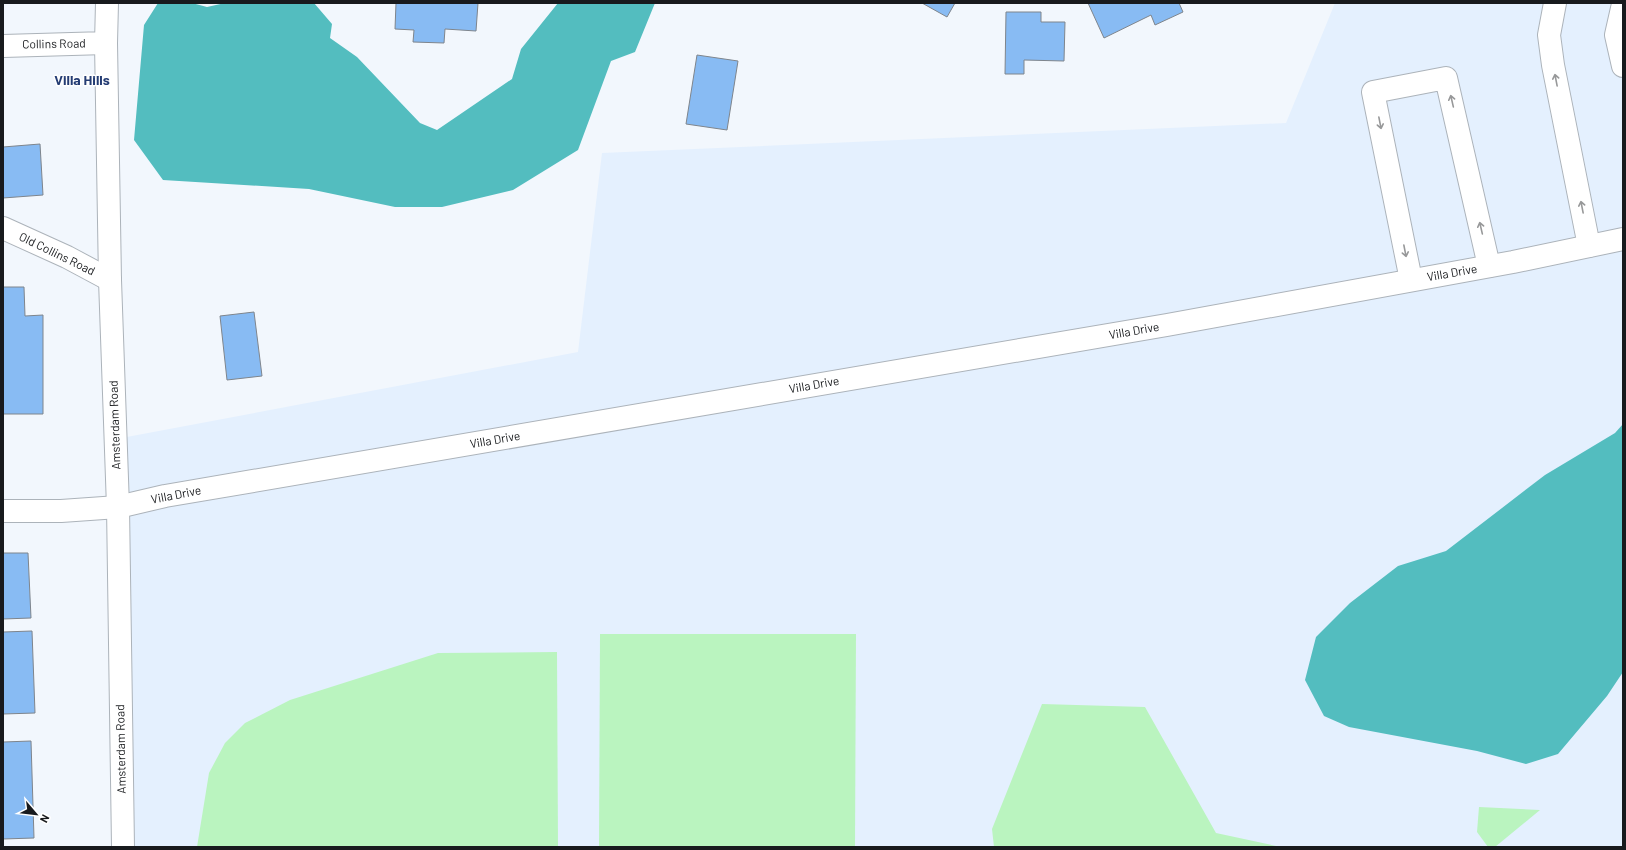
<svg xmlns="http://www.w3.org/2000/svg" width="1626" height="850" viewBox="0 0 1626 850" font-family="Barlow,sans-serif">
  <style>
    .built { fill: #e4f0fe }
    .green { fill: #baf4bf }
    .water { fill: #53bdbf }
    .building { fill: #88bbf3; stroke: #7f858c }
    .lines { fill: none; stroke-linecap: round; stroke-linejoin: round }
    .minor-casing { stroke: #acb3ba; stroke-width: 24 }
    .major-casing { stroke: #acb3ba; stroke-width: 24 }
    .minor { stroke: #fff; stroke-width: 22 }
    .major { stroke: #fff; stroke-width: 22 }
    .oneway { stroke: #979899 }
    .labels { text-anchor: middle; stroke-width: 3; stroke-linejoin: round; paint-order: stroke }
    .street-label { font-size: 12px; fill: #181a1d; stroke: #fff }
    .quarter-label { font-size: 14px; font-weight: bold; fill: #243c73; stroke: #fff }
  </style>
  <rect width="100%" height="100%" fill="#f2f7fd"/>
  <!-- built -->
  <polygon class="built" points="1335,3 1623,3 1623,847 123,847 116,439 578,352 602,153 1286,123"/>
  <!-- green -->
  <g class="green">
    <polygon points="600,634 856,634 855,847 599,847"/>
    <polygon points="557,652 558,847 197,847 209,773 225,743 245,723 290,700 438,653"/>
    <polygon points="1042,704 1145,707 1216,833 1281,847 994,847 992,829"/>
    <polygon points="1479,807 1540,810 1495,847 1488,847 1477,832"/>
  </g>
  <!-- water -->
  <g class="water">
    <polygon points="158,3 192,3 207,7 225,3 314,3 332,24 330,38 357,57 420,123 437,130 512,79 521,49 558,3 655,3 635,52 611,61 578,150 513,190 442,207 395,207 309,189 163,180 134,140 144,25"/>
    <polygon points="1623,424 1623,672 1607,696 1558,754 1526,764 1477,751 1349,727 1324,716 1305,680 1316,637 1350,603 1398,566 1446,551 1545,475 1615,433"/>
  </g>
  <!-- building -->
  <g class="building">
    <polygon points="396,3 478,3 476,31 445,29 444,43 413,42 414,30 395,29"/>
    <polygon points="922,3 955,3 947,17"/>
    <polygon points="1088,3 1179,3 1183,12 1155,25 1151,15 1104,38"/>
    <polygon points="1006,12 1041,12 1041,22 1065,22 1064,61 1024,60 1024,74 1005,74"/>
    <polygon points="697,55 738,61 727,130 686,124"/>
    <polygon points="40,144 43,195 3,198 3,147"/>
    <polygon points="3,287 24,287 25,316 43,315 43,414 3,414"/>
    <polygon points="254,312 262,376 227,380 220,316"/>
    <polygon points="3,553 28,553 31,618 3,619"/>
    <polygon points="32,631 35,713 3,714 3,632"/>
    <polygon points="31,741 34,838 3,839 3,742"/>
  </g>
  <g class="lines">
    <defs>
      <g id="minor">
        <polyline points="1555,3 1549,35 1553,65 1589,246"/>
        <polyline points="1623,4 1616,35 1623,66"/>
        <polyline points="106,43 110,280 118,507 123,847"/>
        <polyline points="3,228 67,257 110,280"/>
        <polyline points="1411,280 1373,92 1446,78 1489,266"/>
        <polyline points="3,511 61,511 118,507 165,496 1167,325 1513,262 1623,239"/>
      </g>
      <polyline id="major" points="3,46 106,43 107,3"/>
    </defs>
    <!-- minor casing -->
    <use href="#minor" class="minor-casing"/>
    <!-- major casing -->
    <use href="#major" class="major-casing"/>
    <!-- minor -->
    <use href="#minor" class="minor"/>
    <!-- major -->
    <use href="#major" class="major"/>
  </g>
  <!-- one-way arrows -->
  <defs><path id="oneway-shaft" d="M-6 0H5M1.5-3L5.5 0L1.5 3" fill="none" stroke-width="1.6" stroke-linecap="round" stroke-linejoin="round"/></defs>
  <g class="oneway">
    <use href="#oneway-shaft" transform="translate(1556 80) rotate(-101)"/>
    <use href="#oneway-shaft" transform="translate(1452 101) rotate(-103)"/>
    <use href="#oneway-shaft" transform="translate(1380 123) rotate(79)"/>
    <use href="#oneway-shaft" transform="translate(1582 207) rotate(-101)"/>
    <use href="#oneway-shaft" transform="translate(1481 228) rotate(-103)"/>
    <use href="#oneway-shaft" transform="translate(1405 251) rotate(79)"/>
  </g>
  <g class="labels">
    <!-- street labels -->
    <g class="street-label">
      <text transform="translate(54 44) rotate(-1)" y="4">Collins Road</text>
      <text transform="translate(57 254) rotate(26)" y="4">Old Collins Road</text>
      <text transform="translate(1452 273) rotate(-10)" y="4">Villa Drive</text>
      <text transform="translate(1134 331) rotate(-10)" y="4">Villa Drive</text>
      <text transform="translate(814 385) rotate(-10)" y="4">Villa Drive</text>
      <text transform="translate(115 425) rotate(-92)" y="4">Amsterdam Road</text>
      <text transform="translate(495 440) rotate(-10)" y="4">Villa Drive</text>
      <text transform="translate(176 495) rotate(-11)" y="4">Villa Drive</text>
      <text transform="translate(121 749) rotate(-91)" y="4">Amsterdam Road</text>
    </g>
    <!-- quarter labels -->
    <g class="quarter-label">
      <text x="82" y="85">Villa Hills</text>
    </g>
  </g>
  <!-- border -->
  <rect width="1626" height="850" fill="none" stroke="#181a1d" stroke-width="8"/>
  <!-- north arrow -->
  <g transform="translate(36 814) rotate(118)" stroke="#ffffff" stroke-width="3" paint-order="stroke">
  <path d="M0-3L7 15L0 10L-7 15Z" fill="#181a1d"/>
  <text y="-6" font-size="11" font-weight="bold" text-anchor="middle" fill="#181a1d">N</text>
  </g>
</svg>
